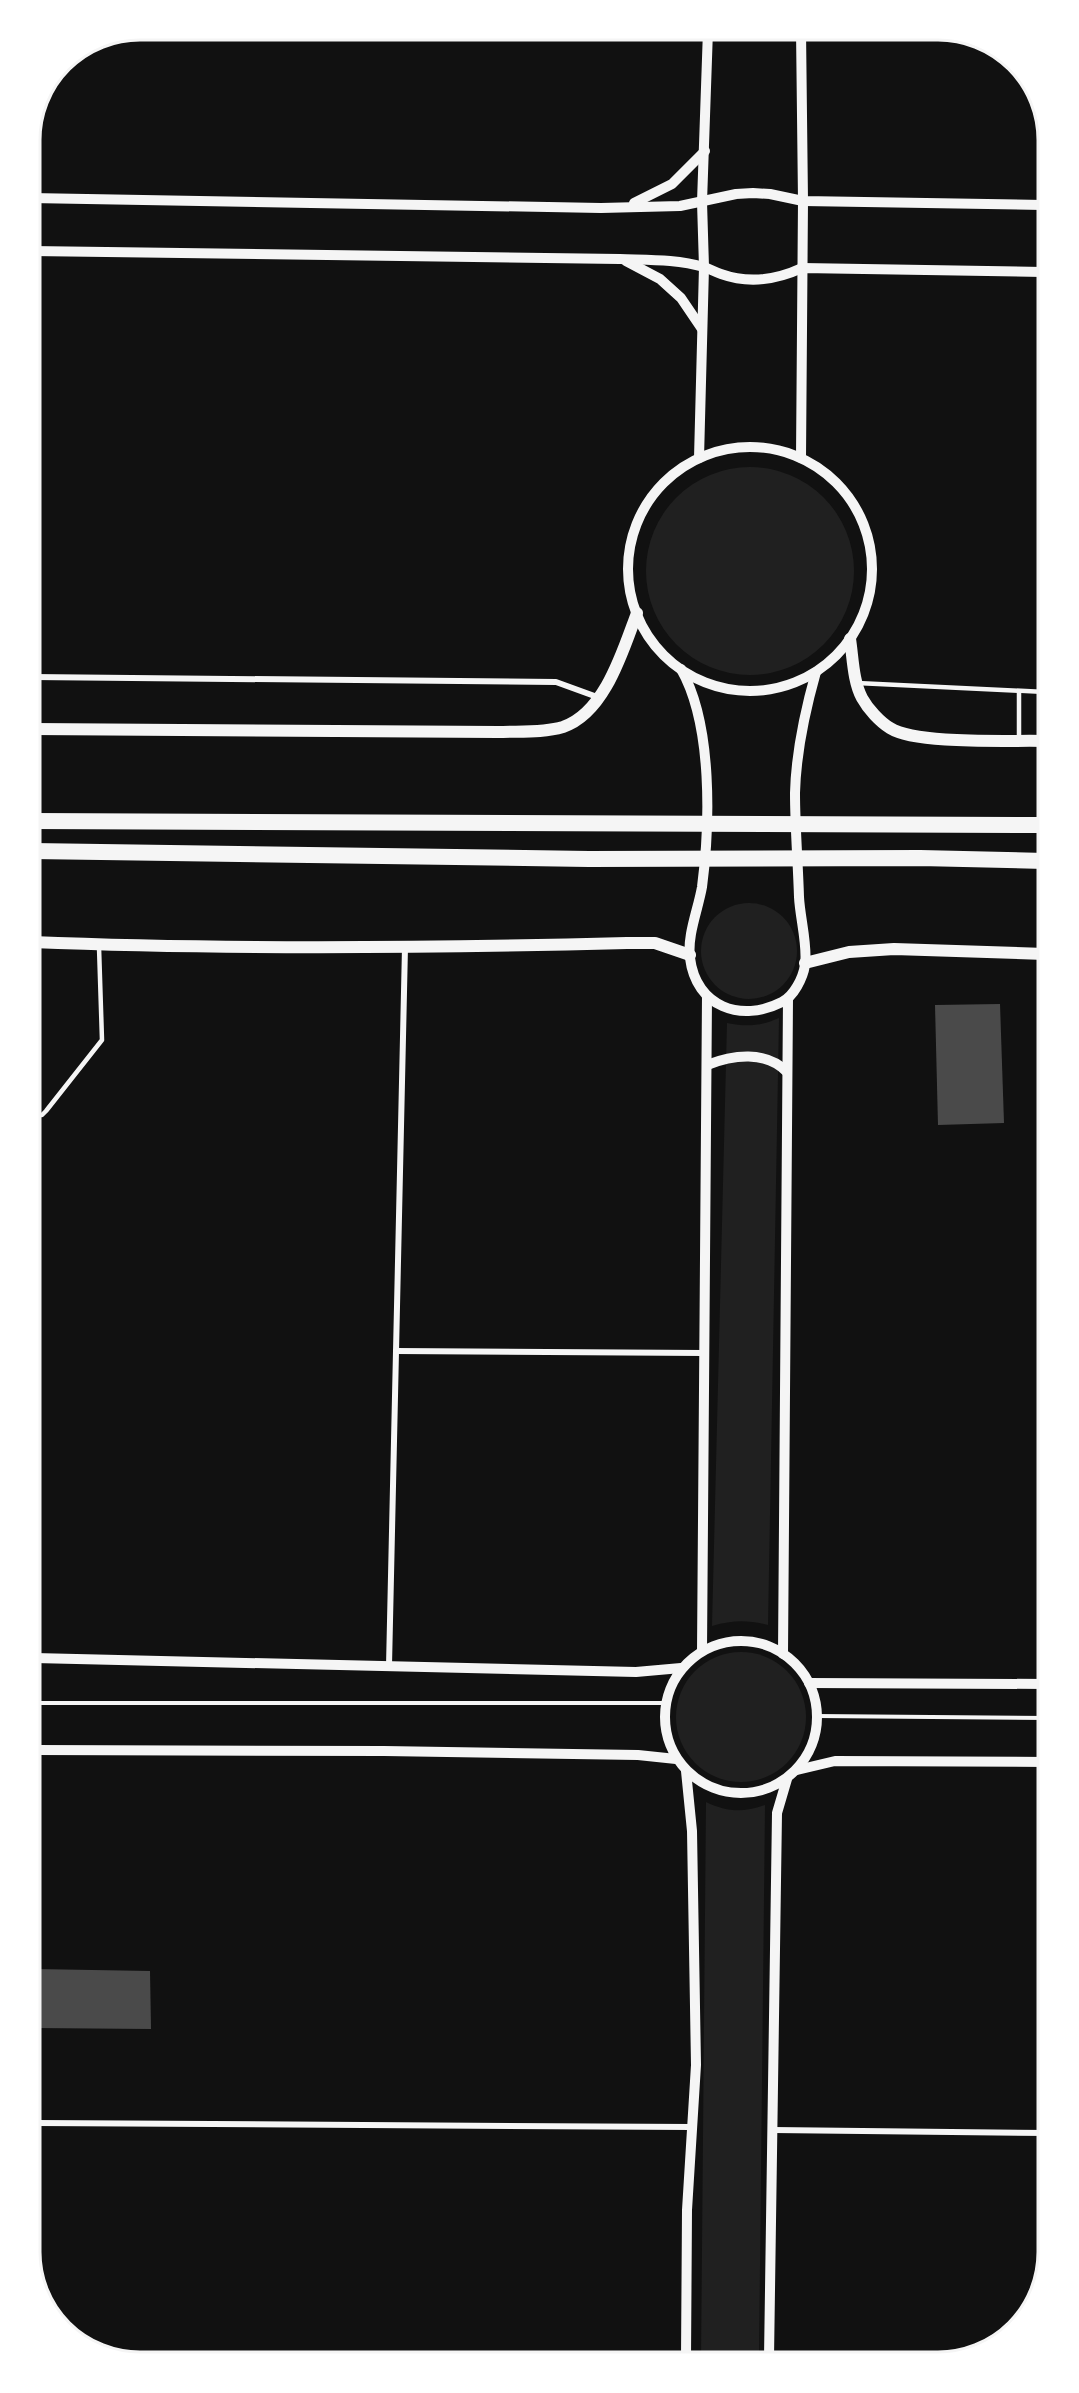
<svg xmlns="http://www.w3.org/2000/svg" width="1079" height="2393" viewBox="0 0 1079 2393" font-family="Helvetica,sans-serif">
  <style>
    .green { fill: #202020 }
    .building { fill: #4a4a4a }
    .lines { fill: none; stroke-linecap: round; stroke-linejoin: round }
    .path { stroke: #f5f5f5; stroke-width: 4 }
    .service { stroke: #f5f5f5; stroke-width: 4.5 }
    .minor { stroke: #f5f5f5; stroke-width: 6 }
    .tertiary { stroke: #f5f5f5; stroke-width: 10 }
    .secondary { stroke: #f5f5f5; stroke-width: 12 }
    .trunk { stroke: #f5f5f5; stroke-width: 16 }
    .rim { fill: none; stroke: #f5f5f5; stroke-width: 3 }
  </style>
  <rect width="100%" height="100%" fill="#111"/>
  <!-- green -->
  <g class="green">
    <circle cx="750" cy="571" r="104"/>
    <circle cx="749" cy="951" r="48"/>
    <path d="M 779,1018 L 768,1625 C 748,1620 733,1620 712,1626 L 727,1023 C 747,1027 761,1026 779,1018 Z"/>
    <circle cx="741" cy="1717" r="65"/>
    <path d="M 706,1802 C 727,1812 743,1813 765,1805 L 759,2358 L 701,2359 Z"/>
  </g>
  <!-- building -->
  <g class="building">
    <polygon points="1000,1004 1004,1123 938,1125 935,1005"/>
    <polygon points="35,1969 150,1971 151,2029 35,2028"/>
  </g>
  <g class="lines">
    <!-- path -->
    <g class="path">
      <polyline points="34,1703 665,1703"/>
      <polyline points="816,1716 1048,1718"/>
    </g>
    <!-- service -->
    <g class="service">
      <polyline points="857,683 1045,692"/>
      <polyline points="1019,692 1019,740"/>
      <polyline points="33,1115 42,1115 46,1111 102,1040 99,947"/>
    </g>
    <!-- minor -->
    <g class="minor">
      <polyline points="32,677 556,682 600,698"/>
      <polyline points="396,1351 704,1353"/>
      <polyline points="389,1666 405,947"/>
      <polyline points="36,2123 692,2127"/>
      <polyline points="773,2130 1049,2133"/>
    </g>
    <!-- tertiary -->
    <g class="tertiary">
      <polyline points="801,30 803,201 801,458"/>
      <polyline points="30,198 601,208 680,206 736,194 753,193 770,194 803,201 1043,205"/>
      <polyline points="634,203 672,184 705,151"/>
      <path d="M 31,251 L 620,259 C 648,260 677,259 704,267 C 710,269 715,272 721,274 C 749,284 776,280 802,268 L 1043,272"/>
      <polyline points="626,261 660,279 681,298 702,329"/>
      <circle cx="750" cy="569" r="122"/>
      <polyline points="699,458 704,267 702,202 708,30"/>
      <path d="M 681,669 C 713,725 710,825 702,887 C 698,910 687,935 690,958 C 696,1007 741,1023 782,1002 C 794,996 803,978 805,965 C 808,946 800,918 799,897 C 798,863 795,827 795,793 C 796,752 805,711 816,672"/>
      <path d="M 707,1065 C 732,1055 766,1050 787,1072"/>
      <circle cx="741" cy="1717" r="76"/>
      <polyline points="702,1651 707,996"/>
      <polyline points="783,1654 788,999"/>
      <polyline points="34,1658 636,1672 681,1668"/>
      <polyline points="809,1683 1047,1684"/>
      <polyline points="35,1750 384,1751 638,1755 676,1759"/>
      <polyline points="797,1770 835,1761 1048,1762"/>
      <polyline points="686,1771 692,1831 696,2065 687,2210 686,2359"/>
      <polyline points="769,2358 777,1813 787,1779"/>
    </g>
    <!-- secondary -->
    <g class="secondary">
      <path d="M 850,639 C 853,658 853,681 862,698 C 868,709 880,722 890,728 C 917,745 1010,740 1045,741"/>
      <path d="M 32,729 L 498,732 C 519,731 543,733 563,727 C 605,713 623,650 637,613"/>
      <path d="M 32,942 C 230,950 429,948 627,943 L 655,943 L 690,955"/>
      <polyline points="805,963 849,952 894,949 1045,954"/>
    </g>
    <!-- trunk -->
    <g class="trunk">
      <polyline points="32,821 1045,825"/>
      <polyline points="32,851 589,859 920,858 1045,861"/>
    </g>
  </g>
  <!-- crop -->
  <path d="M0 0H1079V2393H0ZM140 40H938A100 100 0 0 1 1038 140V2252A100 100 0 0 1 938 2352H140A100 100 0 0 1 40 2252V140A100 100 0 0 1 140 40Z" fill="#fff" fill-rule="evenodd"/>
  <path class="rim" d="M140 40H938A100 100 0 0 1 1038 140V2252A100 100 0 0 1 938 2352H140A100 100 0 0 1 40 2252V140A100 100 0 0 1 140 40Z"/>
</svg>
